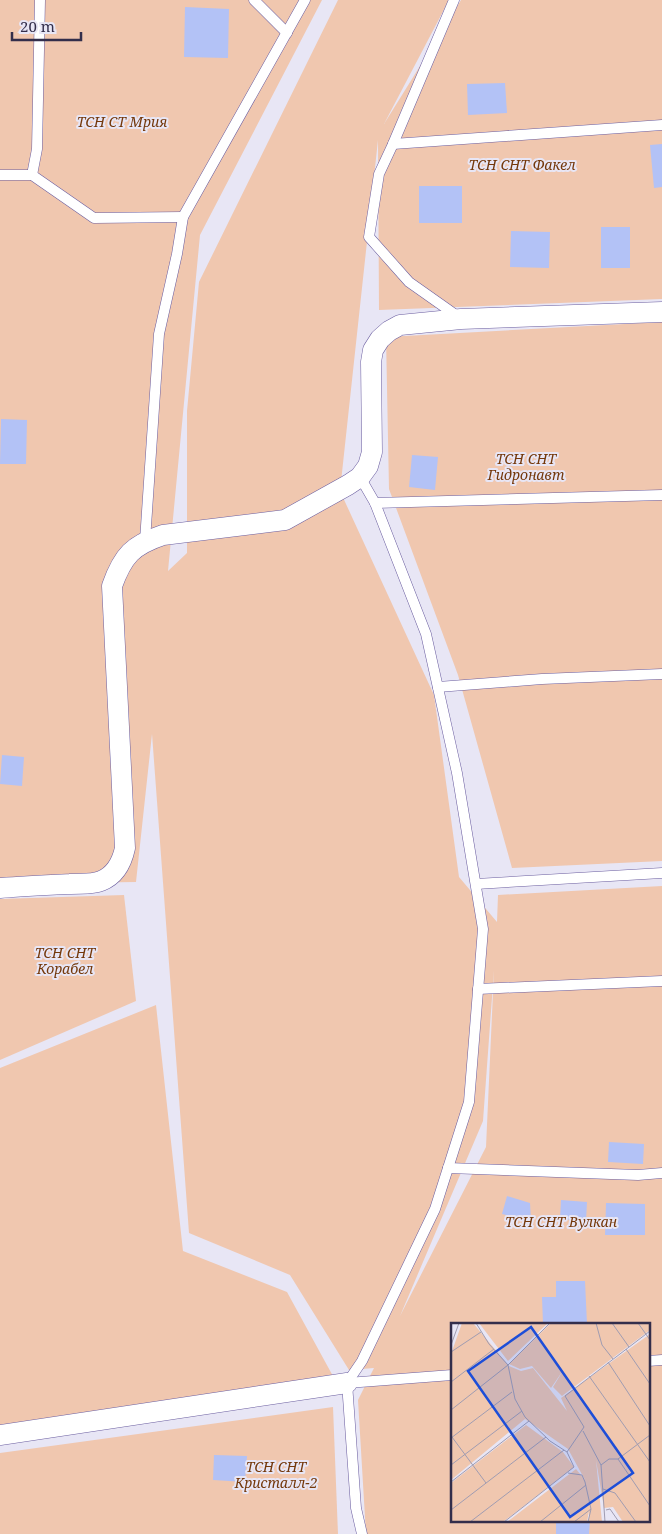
<svg xmlns="http://www.w3.org/2000/svg" width="662" height="1534" viewBox="0 0 662 1534" font-family="'Noto Serif',serif">
  <style>
    .green { fill: #f0c7af; fill-rule: evenodd }
    .building { fill: #b3c2f6 }
    .lines { fill: none; stroke-linecap: round; stroke-linejoin: round }
    .lane-casing { stroke: #6b5ea0; stroke-width: 11 }
    .street-casing { stroke: #6b5ea0; stroke-width: 21 }
    .lane { stroke: #fff; stroke-width: 10 }
    .street { stroke: #fff; stroke-width: 20 }
    .labels { text-anchor: middle; stroke-width: 4; stroke-linejoin: round; paint-order: stroke }
    .park-label { font-size: 14px; font-style: italic; fill: #74380b; stroke: #e8e6f5 }
    .inset-road { fill: none; stroke: #a09cb1; stroke-width: 1 }
    .view { fill: #1d4ed8; fill-opacity: 0.15; stroke: #1d4ed8; stroke-width: 2.5 }
    .inset-edge { fill: none; stroke: #332e4b; stroke-width: 2.5 }
  </style>
  <rect width="100%" height="100%" fill="#e8e6f5"/>
  <!-- green -->
  <g class="green">
    <path d="M 0,0 L 322,0 L 200,235 L 168,571 L 187,553 L 187,411 L 199,282 L 338,0 L 449,0 L 384,124 L 461,0 L 662,0 L 662,299 L 379,310 L 378,140 L 340,491 L 434,695 L 459,877 L 497,922 L 498,895 L 662,886 L 662,1534 L 366,1534 L 358,1400 L 374,1368 L 349,1370 L 290,1275 L 189,1233 L 152,734 L 136,882 L 0,884 ZM 494,970 L 486,1147 L 400,1316 L 483,1121 ZM 452,1324 L 648,1324 L 648,1520 L 452,1520 Z"/>
    <polygon points="662,322 662,861 512,868 458,675 389,489 386,337"/>
    <polygon points="124,895 136,1001 0,1060 0,899"/>
    <polygon points="156,1005 183,1251 287,1292 334,1378 0,1434 0,1068"/>
    <polygon points="333,1407 338,1534 0,1534 0,1453"/>
  </g>
  <!-- building -->
  <g class="building">
    <polygon points="185,7 229,9 228,58 184,57"/>
    <polygon points="505,83 507,113 468,115 467,84"/>
    <polygon points="662,144 662,187 654,188 650,145"/>
    <rect x="419" y="186" width="43" height="37"/>
    <rect x="601" y="227" width="29" height="41"/>
    <polygon points="511,231 550,232 549,268 510,267"/>
    <polygon points="1,419 27,420 26,464 0,464"/>
    <polygon points="412,455 438,457 435,490 409,487"/>
    <polygon points="2,755 24,757 22,786 0,784"/>
    <polygon points="609,1142 644,1144 643,1164 608,1162"/>
    <polygon points="507,1196 530,1203 531,1221 502,1214"/>
    <polygon points="561,1200 587,1202 586,1221 560,1219"/>
    <polygon points="606,1203 645,1204 645,1235 605,1235"/>
    <polygon points="556,1281 585,1281 587,1324 543,1324 542,1297 556,1297"/>
    <polygon points="214,1455 247,1456 245,1482 213,1480"/>
    <polygon points="556,1520 590,1520 589,1534 556,1534"/>
  </g>
  <g class="lines">
    <defs>
      <g id="lane">
        <polyline points="254,0 287,33"/>
        <polyline points="454,0 393,144 379,174 369,237 409,282 460,318"/>
        <polyline points="393,144 662,125"/>
        <polyline points="0,175 32,175 94,218 183,217"/>
        <polyline points="32,175 37,149 40,0"/>
        <polyline points="360,477 375,503 426,634 457,773 483,929 469,1102 435,1209 362,1361 347,1383 356,1508 362,1534"/>
        <polyline points="375,503 662,495"/>
        <polyline points="145,541 159,334 177,254 183,217 305,0"/>
        <polyline points="438,687 542,679 662,674"/>
        <polyline points="476,884 662,873"/>
        <polyline points="478,989 662,981"/>
        <polyline points="448,1168 638,1175 662,1173"/>
        <polyline points="648,1361 662,1360"/>
        <polyline points="347,1383 452,1375"/>
      </g>
      <g id="street">
        <path d="M 0,888 C 23,886 47,885 70,884 C 81,883 91,885 101,881 C 116,875 122,862 125,848 L 112,586 C 123,555 133,545 163,535 L 285,520 L 348,485 L 360,477 L 368,466 L 372,452 L 371,362 L 373,350 L 380,339 L 389,331 L 400,325 L 461,319 L 662,312"/>
        <polyline points="0,1435 347,1383"/>
      </g>
    </defs>
    <!-- lane casing -->
    <use href="#lane" class="lane-casing"/>
    <!-- street casing -->
    <use href="#street" class="street-casing"/>
    <!-- lane -->
    <use href="#lane" class="lane"/>
    <!-- street -->
    <use href="#street" class="street"/>
  </g>
  <g class="labels">
    <!-- park labels -->
    <g class="park-label">
      <text x="122" y="127">ТСН СТ Мрия</text>
      <text x="522" y="170">ТСН СНТ Факел</text>
      <text x="526" y="464">ТСН СНТ<tspan x="526" dy="16">Гидронавт</tspan></text>
      <text x="65" y="958">ТСН СНТ<tspan x="65" dy="16">Корабел</tspan></text>
      <text x="561" y="1227">ТСН СНТ Вулкан</text>
      <text x="276" y="1472">ТСН СНТ<tspan x="276" dy="16">Кристалл-2</tspan></text>
    </g>
  </g>
  <!-- overview -->
  <g transform="translate(451 1323)">
    <rect width="199" height="199" fill="#e8e6f5"/>
    <path d="M 11,0 L 22,0 L 58,43 L 70,48 L 82,45 L 116,88 L 110,75 L 199,11 L 199,199 L 172,199 L 162,184 L 153,185 L 145,137 L 151,199 L 138,199 L 138,188 L 136,199 L 56,199 L 125,146 L 134,157 L 117,126 L 74,96 L 0,157 L 0,31 ZM 28,0 L 97,0 L 57,38 ZM 100,0 L 199,0 L 199,7 L 111,73 L 102,64 L 113,46 L 100,65 L 81,43 L 69,46 L 58,41 ZM 75,102 L 112,129 L 123,144 L 52,199 L 1,199 L 0,160 Z" fill="#f0c7af"/>
    <path class="inset-road" d="M 25,0 L 38,21 L 57,42 L 64,76 L 74,94 L 99,118 L 116,129M 145,0 L 151,22 L 162,36M 161,0 L 178,24M 187,0 L 199,17M 0,22 L 8,0M 175,26 L 199,61M 0,29 L 30,9M 157,39 L 199,103M 138,53 L 199,139M 0,59 L 43,26M 0,87 L 57,42 L 99,0M 132,108 L 150,142 L 154,199M 1,114 L 35,160M 0,115 L 61,69M 167,136 L 199,183M 0,142 L 71,88M 150,142 L 158,136 L 167,136 L 199,112M 117,150 L 131,152 L 134,159 L 140,186 L 137,199M 0,159 L 78,98M 152,166 L 164,170 L 185,199M 0,187 L 95,114M 155,187 L 159,186 L 168,199M 19,199 L 113,127M 53,199 L 123,144 L 116,129 L 133,104 L 114,73 L 199,8M 89,199 L 135,162M 123,199 L 140,186"/>
    <path class="view" d="M 80,4 L 182,150 L 119,194 L 17,48 Z"/>
    <rect width="199" height="199" class="inset-edge"/>
  </g>
  <!-- scale -->
  <path d="M12 32v8h69v-8" fill="none" stroke="#332e4b" stroke-width="2.5"/>
  <text x="20" y="32" font-size="15" fill="#332e4b" stroke="#e8e6f5" stroke-width="4" paint-order="stroke">20 m</text>
</svg>
